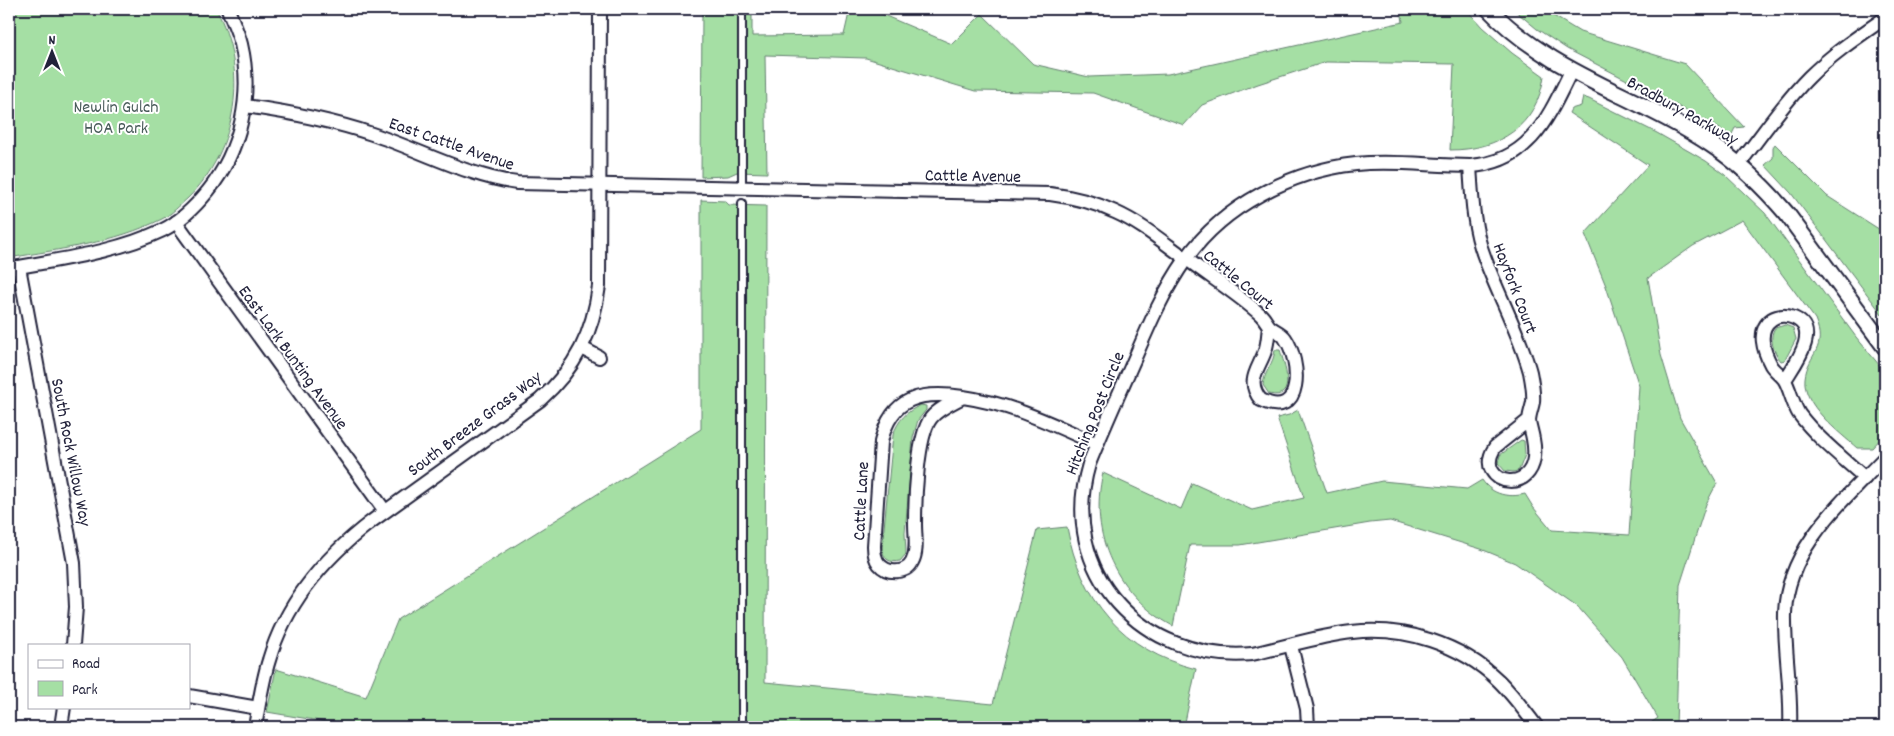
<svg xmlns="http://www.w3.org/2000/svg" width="1894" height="736" viewBox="0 0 1894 736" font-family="Dekko,sans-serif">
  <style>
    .green { fill: #a5dfa4; stroke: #648070 }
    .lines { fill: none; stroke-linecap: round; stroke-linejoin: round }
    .service-casing { stroke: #22223b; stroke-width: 10 }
    .minor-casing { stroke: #22223b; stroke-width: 16 }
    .tertiary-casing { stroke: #22223b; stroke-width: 19 }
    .service { stroke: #fff; stroke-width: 6 }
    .minor { stroke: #fff; stroke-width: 12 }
    .tertiary { stroke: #fff; stroke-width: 15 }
    .labels { text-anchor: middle; stroke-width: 4; stroke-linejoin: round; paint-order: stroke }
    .park-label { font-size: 18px; fill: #495b5a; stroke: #fff }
    .street-label { font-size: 18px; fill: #22223b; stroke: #fff }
  </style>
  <rect width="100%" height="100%" fill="#fff"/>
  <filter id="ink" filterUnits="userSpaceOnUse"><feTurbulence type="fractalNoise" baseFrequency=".02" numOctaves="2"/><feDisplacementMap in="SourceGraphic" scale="10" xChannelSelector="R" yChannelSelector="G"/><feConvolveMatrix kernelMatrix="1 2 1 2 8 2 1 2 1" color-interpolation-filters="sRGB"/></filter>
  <g filter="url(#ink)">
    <!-- green -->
    <g class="green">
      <path d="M 9,9 L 216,9 C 249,69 238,149 188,198 C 180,205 172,214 162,219 C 114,243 61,249 9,258 Z"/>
      <path d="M 702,9 L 752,9 L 752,36 L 844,35 L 850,9 L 880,9 L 881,14 L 952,44 L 982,14 L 1033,64 L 1089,77 L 1168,74 L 1403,22 L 1401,9 L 1466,9 L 1482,27 L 1512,53 L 1544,76 C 1537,126 1499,150 1450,150 L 1454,64 L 1326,62 L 1258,84 L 1202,105 L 1184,125 L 1093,93 L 975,91 L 866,58 L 765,55 L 767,173 L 737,172 L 728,176 L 701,177 Z"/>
      <polygon points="1513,9 1542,9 1580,32 1685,64 1744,127 1735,128 1731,136 1710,123 1567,49 1537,29"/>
      <path d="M 1583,97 L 1589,99 L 1657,133 L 1706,161 L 1725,175 L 1765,213 L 1856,337 L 1885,372 L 1885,434 L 1872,448 L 1857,448 C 1839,432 1802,405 1805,378 C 1808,353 1828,350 1815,319 L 1742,220 L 1693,246 L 1648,278 L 1661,355 L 1680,418 L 1717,483 L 1706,504 L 1680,585 L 1676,727 L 1645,727 L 1658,718 L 1622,657 L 1577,606 L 1515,563 L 1481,549 L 1390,521 L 1370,523 L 1240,545 L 1190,545 L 1173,626 C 1117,596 1088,535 1103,473 L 1181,509 L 1192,483 L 1252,510 L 1304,498 L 1277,418 L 1289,415 L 1298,410 L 1327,493 L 1382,481 L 1467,489 L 1482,480 C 1492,495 1509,498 1525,494 L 1533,507 L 1552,530 L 1629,535 L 1639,386 L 1606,286 L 1585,234 L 1648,165 L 1569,113 L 1571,109 L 1581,106 Z"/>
      <polygon points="1775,144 1827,196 1885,233 1885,318 1791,193 1765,165 1773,158 1773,147"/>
      <path d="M 701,200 L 725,201 L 729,205 L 766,206 L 765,682 L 993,704 L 1037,530 L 1067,527 C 1080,599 1123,651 1196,669 L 1184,727 L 356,727 L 267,712 L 276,669 L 366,697 L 398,619 L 701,429 Z"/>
      <path d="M 1785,325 L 1793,328 L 1796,339 L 1785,360 L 1781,361 C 1774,353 1768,338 1775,328 Z"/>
      <path d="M 1275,350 L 1280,350 C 1284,363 1298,401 1269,394 L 1263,385 C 1264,372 1274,363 1275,350 Z"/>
      <path d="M 921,405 L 926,406 L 926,410 L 918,420 L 913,438 L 905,533 L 906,554 L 900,561 C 890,563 884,560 882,549 L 893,435 C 898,420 907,411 921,405 Z"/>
      <polygon points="1521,440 1524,441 1525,455 1519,470 1514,472 1505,471 1498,463 1500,455"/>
    </g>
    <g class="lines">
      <defs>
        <g id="service">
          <polyline points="742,189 742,9"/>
          <polyline points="742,203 742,727"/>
        </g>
        <g id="minor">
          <path d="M 245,106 C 288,112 330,120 372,134 C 420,150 467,176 517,183 L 1050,194 C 1073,197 1094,202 1115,212 C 1142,224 1164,243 1188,260 C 1212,278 1239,295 1261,315 C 1265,319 1267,324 1270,327 C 1275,331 1282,333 1285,338 C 1301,361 1304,421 1261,400 C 1245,381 1259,369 1265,351 C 1268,343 1268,334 1269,326"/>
          <path d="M 1739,164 C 1762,135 1783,103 1809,77 C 1832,54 1859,36 1885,18"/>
          <path d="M 1470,166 C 1472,196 1473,228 1484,256 C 1498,295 1519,332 1530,372 C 1532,382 1534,392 1533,402 C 1532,408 1529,415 1529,421 C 1530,427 1532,433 1533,439 C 1545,501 1470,486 1495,447 L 1529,420"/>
          <polyline points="176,222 385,511"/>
          <polyline points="19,267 74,563 76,607 73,645"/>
          <path d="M 9,269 C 60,259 115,253 163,230 C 181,221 195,207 208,191 C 241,150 253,95 241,44 C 238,32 232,20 228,9"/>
          <polyline points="582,348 599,357"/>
          <path d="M 1785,380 C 1794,365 1822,330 1794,318 C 1787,315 1778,315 1772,319 C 1756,330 1764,352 1771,365 C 1774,370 1780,374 1784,379 C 1790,388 1792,403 1799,414 C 1817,438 1843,458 1865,478"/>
          <path d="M 963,397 C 952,403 938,409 931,418 C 917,436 915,500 915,524 C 915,537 918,551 912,562 C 906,574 887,574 879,564 C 875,559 874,553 874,546 L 881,442 C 891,396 922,391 963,397 C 1012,404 1052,424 1097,444"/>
          <polyline points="1291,646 1307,709 1308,727"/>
          <polyline points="189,696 258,708"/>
          <polyline points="61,727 64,707"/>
          <path d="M 255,727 C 259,705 262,682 269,660 C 286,602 325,557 372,521 L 540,400 C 576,368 593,333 599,286 L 600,9"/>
          <path d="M 1537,727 C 1525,711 1513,695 1499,681 C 1461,644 1404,626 1352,632 C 1318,636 1285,647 1252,654 C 1143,663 1057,572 1089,464 C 1103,429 1119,394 1134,360 C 1149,325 1164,290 1186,259 C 1224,205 1292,171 1356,164 C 1394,160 1432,166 1470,166 C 1530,162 1548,118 1571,71"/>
          <path d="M 1790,727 C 1792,690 1784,651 1785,613 C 1787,548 1843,501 1885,457"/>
        </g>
        <path id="tertiary" d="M 1489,9 C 1551,74 1639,96 1712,145 C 1741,164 1765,188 1787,214 L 1885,347"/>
      </defs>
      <!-- service casing -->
      <use href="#service" class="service-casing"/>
      <!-- minor casing -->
      <use href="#minor" class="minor-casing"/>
      <!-- tertiary casing -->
      <use href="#tertiary" class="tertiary-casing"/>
      <!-- service -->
      <use href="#service" class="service"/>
      <!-- minor -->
      <use href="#minor" class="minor"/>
      <!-- tertiary -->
      <use href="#tertiary" class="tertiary"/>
    </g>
  </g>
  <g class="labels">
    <!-- park labels -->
    <g class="park-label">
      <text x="116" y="112">Newlin Gulch<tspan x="116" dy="21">HOA Park</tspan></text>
    </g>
    <!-- street labels -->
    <g class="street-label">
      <text transform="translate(1683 110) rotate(29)" y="6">Bradbury Parkway</text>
      <text transform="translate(452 143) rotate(19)" y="6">East Cattle Avenue</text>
      <text transform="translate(973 175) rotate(1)" y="6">Cattle Avenue</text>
      <text transform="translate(1239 279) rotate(39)" y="6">Cattle Court</text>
      <text transform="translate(1516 288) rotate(69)" y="6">Hayfork Court</text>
      <text transform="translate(294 357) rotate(54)" y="6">East Lark Bunting Avenue</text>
      <text transform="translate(1094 413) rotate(-68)" y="6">Hitching Post Circle</text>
      <text transform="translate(474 423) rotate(-37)" y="6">South Breeze Grass Way</text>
      <text transform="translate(72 452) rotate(79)" y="6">South Rock Willow Way</text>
      <text transform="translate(860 501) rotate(-87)" y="6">Cattle Lane</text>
    </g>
  </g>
  <!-- margin -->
  <rect width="1894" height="736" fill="none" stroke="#fff" stroke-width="30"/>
  <rect x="15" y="15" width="1864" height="706" fill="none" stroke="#22223b" stroke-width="2" filter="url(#ink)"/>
  <!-- legend -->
  <rect x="28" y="644" width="162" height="65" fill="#ffffff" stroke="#a7a7b1"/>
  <rect x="38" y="660" width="25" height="8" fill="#ffffff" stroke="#a7a7b1"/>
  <text x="72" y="668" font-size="15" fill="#22223b">Road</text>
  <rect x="38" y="681" width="25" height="15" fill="#a5dfa4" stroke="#a7a7b1"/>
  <text x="72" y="694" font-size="15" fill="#22223b">Park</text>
  <!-- north arrow -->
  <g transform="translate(52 52)" stroke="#ffffff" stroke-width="4" paint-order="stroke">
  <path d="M0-4L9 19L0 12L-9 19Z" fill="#22223b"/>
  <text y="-8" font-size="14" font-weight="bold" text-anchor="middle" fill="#22223b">N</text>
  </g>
</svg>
